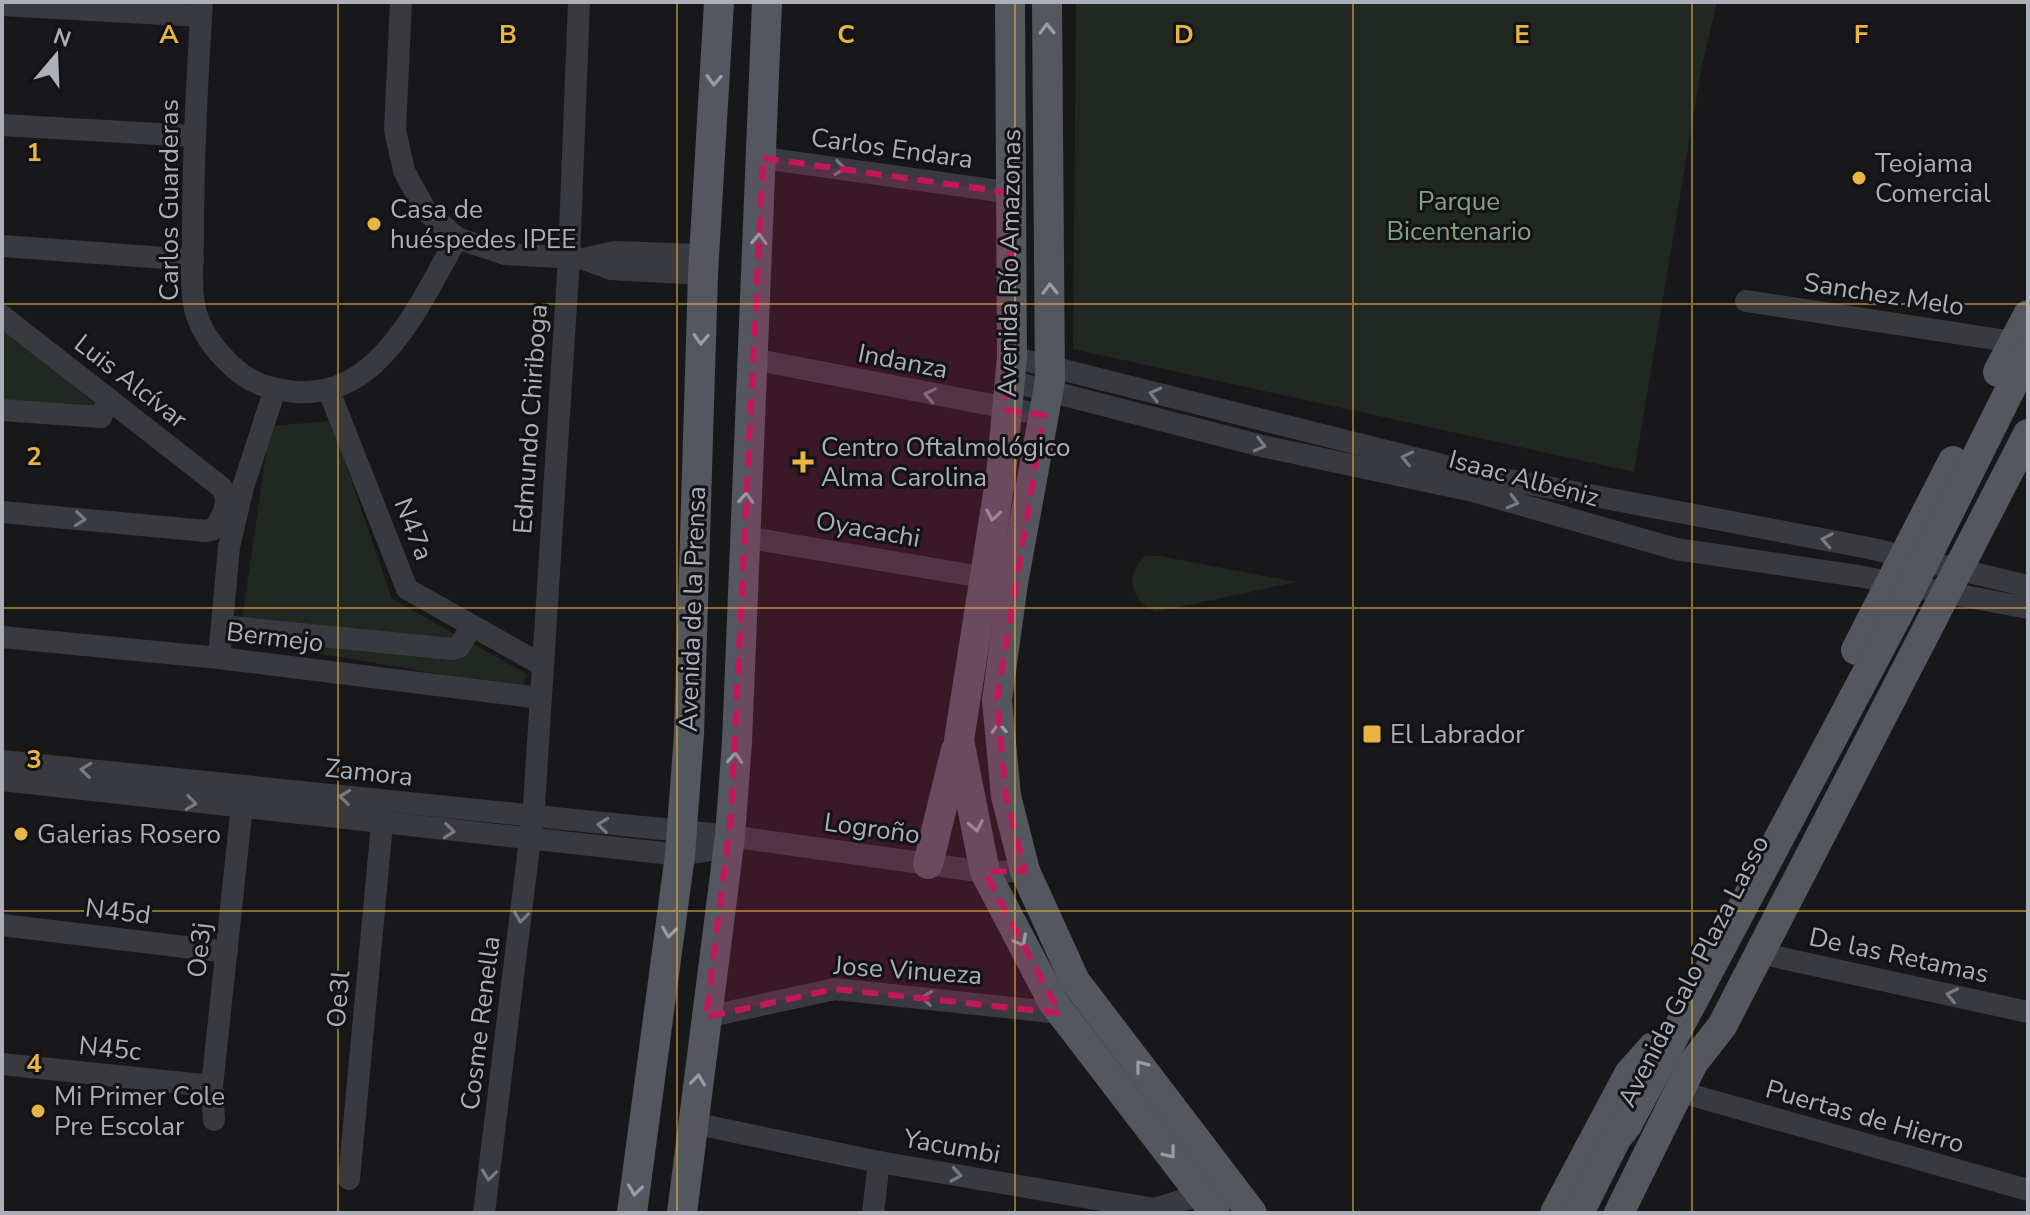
<svg xmlns="http://www.w3.org/2000/svg" width="2030" height="1215" viewBox="0 0 2030 1215" font-family="'Nunito Sans',sans-serif">
  <style>
    .green { fill: #202821 }
    .lines { fill: none; stroke-linecap: round; stroke-linejoin: round }
    .minor { stroke: #393a3f; stroke-width: 22 }
    .major { stroke: #55575e; stroke-width: 30 }
    .oneway { stroke: #9a9da7 }
    .oneway2 { stroke: #787a82 }
    .marked { fill: #c2185b; fill-opacity: 0.2; stroke: #c2185b; stroke-width: 6; stroke-dasharray: 16 10; stroke-linejoin: round }
    .grid { fill: none; stroke: #e8b543; stroke-width: 2; stroke-opacity: 0.55 }
    .poi-dot { fill: #e8b543; stroke: #131315; stroke-width: 3 }
    .labels { text-anchor: middle; stroke-width: 6; stroke-linejoin: round; paint-order: stroke }
    .street-label { font-size: 26px; fill: #abafb9; stroke: #131315 }
    .poi-label { font-size: 26px; fill: #abafb9; stroke: #131315; text-anchor: start }
    .park-label { font-size: 26px; fill: #83a386; stroke: #131315 }
    .grid-label { font-size: 26px; text-anchor: middle; font-weight: bold; fill: #e8b543; stroke: #131315; stroke-width: 6; stroke-linejoin: round; paint-order: stroke }
  </style>
  <rect width="100%" height="100%" fill="#18181a"/>
  <!-- green -->
  <g class="green">
    <polygon points="1076,2 1717,2 1701,70 1634,472 1073,349"/>
    <polygon points="2,327 96,405 2,400"/>
    <polygon points="331,421 392,599 527,674 522,688 239,640 270,426"/>
    <path d="M 1146,556 L 1160,556 L 1296,582 L 1156,612 C 1131,602 1123,574 1146,556 Z"/>
  </g>
  <g class="lines">
    <!-- minor -->
    <g class="minor">
      <path d="M 202,2 C 197,79 193,155 193,232 C 193,257 189,292 197,316 C 206,343 236,376 262,385 C 371,421 413,315 457,238"/>
      <polyline points="401,2 395,130 404,171 426,211 457,238 505,254 559,257 584,259 614,252 703,255"/>
      <polyline points="2,5 201,16"/>
      <polyline points="2,125 193,136"/>
      <polyline points="763,158 1013,193"/>
      <polyline points="2,246 193,260"/>
      <polyline points="584,259 611,269 703,274"/>
      <polyline points="1746,301 2014,342"/>
      <path d="M 2,316 L 221,487 C 232,500 222,518 214,529 L 206,531 L 2,512"/>
      <polyline points="1012,357 1478,474 1869,548 2028,586"/>
      <polyline points="752,359 1044,415"/>
      <polyline points="1010,381 1266,447 1473,491 1676,549 1858,576 2028,608"/>
      <polyline points="329,391 407,589 542,665"/>
      <polyline points="2,410 101,417 109,399"/>
      <polyline points="744,537 982,577"/>
      <polyline points="222,626 452,649 459,647 472,626"/>
      <polyline points="2,637 219,658 540,698"/>
      <polyline points="219,658 229,547 243,487 275,389"/>
      <polyline points="2,761 730,836 985,872 1025,871"/>
      <polyline points="2,780 680,855 717,849 730,836"/>
      <polyline points="2,925 227,952"/>
      <polyline points="1759,953 2028,1012"/>
      <polyline points="706,1017 835,989 1060,1013"/>
      <polyline points="2,1064 212,1086"/>
      <polyline points="1688,1094 2028,1190"/>
      <polyline points="214,1120 212,1086 243,796"/>
      <polyline points="693,1123 879,1162 1155,1209 1202,1194"/>
      <polyline points="349,1179 382,824"/>
      <polyline points="484,1213 534,806 569,258 579,2"/>
      <polyline points="873,1213 879,1162"/>
    </g>
    <!-- major -->
    <g class="major">
      <polyline points="1010,2 1012,357 1001,475 959,740 985,872 1053,1002 1215,1213"/>
      <polyline points="1047,2 1050,381 1013,583 997,700 1006,796 1025,871 1075,981 1252,1213"/>
      <polyline points="1998,372 2028,315"/>
      <polyline points="1856,650 1953,461"/>
      <polyline points="928,864 956,750"/>
      <polyline points="632,1213 680,855 689,734 703,274 719,2"/>
      <polyline points="682,1213 730,836 737,742 767,2"/>
      <polyline points="1555,1213 1629,1074 1653,1047"/>
      <polyline points="1579,1213 1616,1139 1627,1125 1897,616 2028,354"/>
      <polyline points="1619,1213 1693,1063 1722,1026 2028,434"/>
    </g>
  </g>
  <!-- one-way arrows -->
  <defs><path id="oneway-chevron" d="M-2-3.5L2.5 0L-2 3.5" fill="none" stroke-width="1.6" stroke-linecap="round" stroke-linejoin="round" transform="scale(2)"/></defs>
  <g class="oneway">
    <use href="#oneway-chevron" transform="translate(1047 29) rotate(-91)"/>
    <use href="#oneway-chevron" transform="translate(714 80) rotate(93)"/>
    <use href="#oneway-chevron" transform="translate(759 239) rotate(-87)"/>
    <use href="#oneway-chevron" transform="translate(1050 289) rotate(-91)"/>
    <use href="#oneway-chevron" transform="translate(701 339) rotate(92)"/>
    <use href="#oneway-chevron" transform="translate(746 498) rotate(-87)"/>
    <use href="#oneway-chevron" transform="translate(993 515) rotate(100)"/>
    <use href="#oneway-chevron" transform="translate(999 728) rotate(-93)"/>
    <use href="#oneway-chevron" transform="translate(735 758) rotate(-86)"/>
    <use href="#oneway-chevron" transform="translate(976 826) rotate(79)"/>
    <use href="#oneway-chevron" transform="translate(669 932) rotate(98)"/>
    <use href="#oneway-chevron" transform="translate(1021 941) rotate(62)"/>
    <use href="#oneway-chevron" transform="translate(1141 1066) rotate(-128)"/>
    <use href="#oneway-chevron" transform="translate(698 1080) rotate(-83)"/>
    <use href="#oneway-chevron" transform="translate(1170 1153) rotate(52)"/>
    <use href="#oneway-chevron" transform="translate(635 1190) rotate(98)"/>
  </g>
  <g class="oneway2">
    <use href="#oneway-chevron" transform="translate(840 168) rotate(8)"/>
    <use href="#oneway-chevron" transform="translate(1155 394) rotate(-165)"/>
    <use href="#oneway-chevron" transform="translate(930 395) rotate(-169)"/>
    <use href="#oneway-chevron" transform="translate(1260 445) rotate(14)"/>
    <use href="#oneway-chevron" transform="translate(1407 458) rotate(-167)"/>
    <use href="#oneway-chevron" transform="translate(1513 502) rotate(16)"/>
    <use href="#oneway-chevron" transform="translate(80 519) rotate(5)"/>
    <use href="#oneway-chevron" transform="translate(1827 540) rotate(-170)"/>
    <use href="#oneway-chevron" transform="translate(86 770) rotate(-174)"/>
    <use href="#oneway-chevron" transform="translate(345 797) rotate(-174)"/>
    <use href="#oneway-chevron" transform="translate(191 803) rotate(7)"/>
    <use href="#oneway-chevron" transform="translate(603 825) rotate(-174)"/>
    <use href="#oneway-chevron" transform="translate(449 831) rotate(6)"/>
    <use href="#oneway-chevron" transform="translate(521 917) rotate(97)"/>
    <use href="#oneway-chevron" transform="translate(1952 995) rotate(-168)"/>
    <use href="#oneway-chevron" transform="translate(927 998) rotate(-174)"/>
    <use href="#oneway-chevron" transform="translate(489 1175) rotate(97)"/>
    <use href="#oneway-chevron" transform="translate(956 1175) rotate(10)"/>
  </g>
  <!-- marked area -->
  <path class="marked" d="M 763,158 L 1013,193 L 1007,410 L 1044,415 L 997,700 L 1006,796 L 1025,871 L 985,872 L 1060,1013 L 835,989 L 706,1017 L 731,815 Z"/>
  <!-- grid -->
  <path class="grid" d="M 338,2 L 338,1213M 677,2 L 677,1213M 1015,2 L 1015,1213M 1353,2 L 1353,1213M 1692,2 L 1692,1213M 2,304 L 2028,304M 2,608 L 2028,608M 2,911 L 2028,911"/>
  <!-- markers -->
  <g class="poi-dot">
    <circle cx="1859" cy="178" r="8"/>
    <circle cx="374" cy="224" r="8"/>
    <path d="M799 450h8v8h8v8h-8v8h-8v-8h-8v-8h8z"/>
    <rect x="1362" y="724" width="20" height="20" rx="4"/>
    <circle cx="21" cy="834" r="8"/>
    <circle cx="38" cy="1111" r="8"/>
  </g>
  <g class="labels">
    <!-- street labels -->
    <g class="street-label">
      <text transform="translate(892 148) rotate(8)" y="9">Carlos Endara</text>
      <text transform="translate(169 200) rotate(-90)" y="9">Carlos Guarderas</text>
      <text transform="translate(1009 263) rotate(-89)" y="9">Avenida Río Amazonas</text>
      <text transform="translate(1884 294) rotate(9)" y="9">Sanchez Melo</text>
      <text transform="translate(903 361) rotate(11)" y="9">Indanza</text>
      <text transform="translate(131 381) rotate(38)" y="9">Luis Alcívar</text>
      <text transform="translate(530 419) rotate(-86)" y="9">Edmundo Chiriboga</text>
      <text transform="translate(1524 478) rotate(15)" y="9">Isaac Albéniz</text>
      <text transform="translate(414 529) rotate(69)" y="9">N47a</text>
      <text transform="translate(868 529) rotate(10)" y="9">Oyacachi</text>
      <text transform="translate(692 609) rotate(-88)" y="9">Avenida de la Prensa</text>
      <text transform="translate(275 637) rotate(7)" y="9">Bermejo</text>
      <text transform="translate(369 772) rotate(6)" y="9">Zamora</text>
      <text transform="translate(872 828) rotate(8)" y="9">Logroño</text>
      <text transform="translate(118 911) rotate(7)" y="9">N45d</text>
      <text transform="translate(199 950) rotate(-84)" y="9">Oe3j</text>
      <text transform="translate(1899 955) rotate(12)" y="9">De las Retamas</text>
      <text transform="translate(908 970) rotate(4)" y="9">Jose Vinueza</text>
      <text transform="translate(1693 971) rotate(-63)" y="9">Avenida Galo Plaza Lasso</text>
      <text transform="translate(338 999) rotate(-85)" y="9">Oe3l</text>
      <text transform="translate(480 1023) rotate(-83)" y="9">Cosme Renella</text>
      <text transform="translate(110 1048) rotate(6)" y="9">N45c</text>
      <text transform="translate(1865 1116) rotate(16)" y="9">Puertas de Hierro</text>
      <text transform="translate(952 1146) rotate(10)" y="9">Yacumbi</text>
    </g>
    <!-- poi labels -->
    <g class="poi-label">
      <text x="1875" y="172">Teojama<tspan x="1875" dy="30">Comercial</tspan></text>
      <text x="390" y="218">Casa de<tspan x="390" dy="30">huéspedes IPEE</tspan></text>
      <text x="821" y="456">Centro Oftalmológico<tspan x="821" dy="30">Alma Carolina</tspan></text>
      <text x="1390" y="743">El Labrador</text>
      <text x="37" y="843">Galerias Rosero</text>
      <text x="54" y="1105">Mi Primer Cole<tspan x="54" dy="30">Pre Escolar</tspan></text>
    </g>
    <!-- park labels -->
    <g class="park-label">
      <text x="1459" y="210">Parque<tspan x="1459" dy="30">Bicentenario</tspan></text>
    </g>
  </g>
  <g class="grid-label">
    <text x="169" y="43">A</text>
    <text x="508" y="43">B</text>
    <text x="846" y="43">C</text>
    <text x="1184" y="43">D</text>
    <text x="1522" y="43">E</text>
    <text x="1861" y="43">F</text>
    <text x="34" y="161">1</text>
    <text x="34" y="465">2</text>
    <text x="34" y="768">3</text>
    <text x="34" y="1072">4</text>
  </g>
  <!-- border -->
  <rect width="2030" height="1215" fill="none" stroke="#abafb9" stroke-width="8"/>
  <!-- north arrow -->
  <g transform="translate(56 56) rotate(19)" stroke="#131315" stroke-width="6" paint-order="stroke">
  <path d="M0-6L14 30L0 20L-14 30Z" fill="#abafb9"/>
  <text y="-12" font-size="22" font-weight="bold" text-anchor="middle" fill="#abafb9">N</text>
  </g>
</svg>
